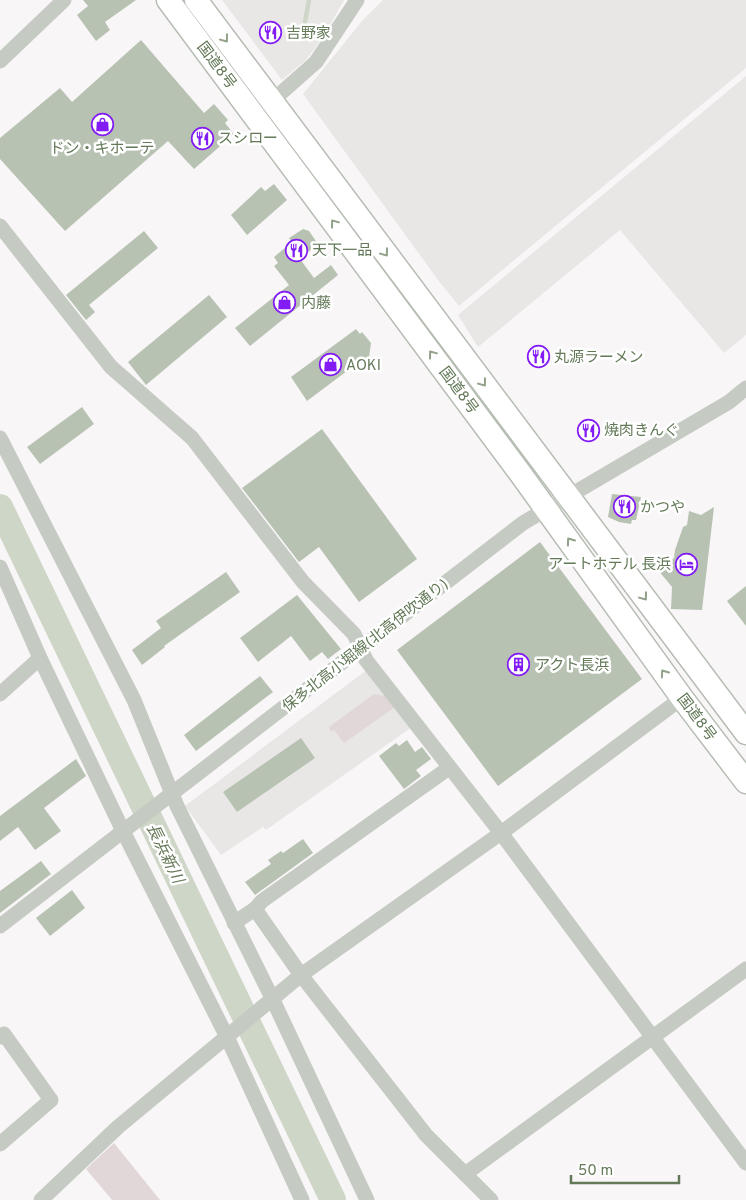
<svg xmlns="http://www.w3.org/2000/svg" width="746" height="1200" viewBox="0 0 746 1200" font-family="Overpass,'Noto Sans JP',sans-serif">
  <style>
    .built { fill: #e8e7e6 }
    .green { fill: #e2d7d8 }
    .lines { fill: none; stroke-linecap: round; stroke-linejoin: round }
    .stream { stroke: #ced6c7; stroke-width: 4.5 }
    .river { stroke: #ced6c7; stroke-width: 26 }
    .building { fill: #b8c2b3 }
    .highway-casing { stroke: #b6bdb3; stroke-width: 25 }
    .minor { stroke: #c5cbc2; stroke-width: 15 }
    .highway { stroke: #fff; stroke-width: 22 }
    .oneway { stroke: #92a18a }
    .labels { text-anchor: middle; stroke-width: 5; stroke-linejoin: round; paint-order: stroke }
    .poi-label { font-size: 15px; fill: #637958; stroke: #fff; text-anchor: start }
    .street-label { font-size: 15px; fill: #637958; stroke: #fff }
    .water-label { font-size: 16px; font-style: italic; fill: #667757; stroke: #fff }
  </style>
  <rect width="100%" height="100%" fill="#f9f6f8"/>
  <!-- built -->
  <g class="built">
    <polygon points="222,0 344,0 327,31 307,59 282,80"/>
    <polygon points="383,0 746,0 746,68 459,306 438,280 303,94 362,21"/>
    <polygon points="746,76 746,335 724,353 620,230 478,347 458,315"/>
    <polygon points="368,669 412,727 266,830 263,827 221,855 185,806"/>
  </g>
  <!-- green -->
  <g class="green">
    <polygon points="374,694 386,696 395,707 344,743 334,730 331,732 329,727"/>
    <polygon points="114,1143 160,1200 112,1200 86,1169"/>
  </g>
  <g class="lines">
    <!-- stream -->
    <polyline class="stream" points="305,22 309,0"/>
    <!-- river -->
    <polyline class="river" points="0,507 333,1200"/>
  </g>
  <!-- building -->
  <g class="building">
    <polygon points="83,0 136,0 105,22 110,30 96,41 77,15 88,6"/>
    <polygon points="141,40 204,113 214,104 228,120 225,123 234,134 194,169 168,141 65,231 0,159 0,138 60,88 72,102"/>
    <polygon points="274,184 287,200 247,235 231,215 261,187 265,191"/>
    <polygon points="303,229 309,231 318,244 300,259 314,278 331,265 338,275 250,346 235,328 289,285 274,266 278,263 274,257 292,242 289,238"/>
    <polygon points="144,231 158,248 89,305 95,312 86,320 66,295"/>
    <polygon points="209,295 227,317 146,385 128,362"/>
    <polygon points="356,329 360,334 362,332 371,343 369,357 358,366 355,365 307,401 291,377"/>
    <polygon points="82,407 94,424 40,464 27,447"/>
    <polygon points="322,429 417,559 359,602 319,547 299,562 242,488"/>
    <polygon points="612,494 641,497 636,520 632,520 631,524 619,522 608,517"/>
    <polygon points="714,507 702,610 671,609 672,587 658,570 674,558 675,550 683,527 687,525 689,511 701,515"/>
    <polygon points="540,542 642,679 498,786 397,650"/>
    <polygon points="226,572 240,592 164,646 165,647 142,665 132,650 161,628 156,621"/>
    <polygon points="746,586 746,626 727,601"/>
    <polygon points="297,595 341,649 328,659 322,652 310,661 291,636 258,662 240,638"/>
    <polygon points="260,676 273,692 196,751 184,735"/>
    <polygon points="301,738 315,758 237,812 223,792"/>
    <polygon points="407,740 415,752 422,747 431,759 416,770 421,776 404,789 379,756 396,743 399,746"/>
    <polygon points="76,759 86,776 44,808 61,831 35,850 18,827 0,841 0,816"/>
    <polygon points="303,839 313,853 255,895 245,882 271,864 268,860 281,851 283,853"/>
    <polygon points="41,861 51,874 0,913 0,891"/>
    <polygon points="72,890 85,908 50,936 36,918"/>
  </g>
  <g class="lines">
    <defs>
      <g id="highway">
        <polyline points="168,0 520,473 682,698 746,782"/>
        <polyline points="196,0 746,733"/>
      </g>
    </defs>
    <!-- highway casing -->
    <use href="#highway" class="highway-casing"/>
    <!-- minor -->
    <g class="minor">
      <polyline points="0,61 64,0"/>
      <polyline points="270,99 281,93 316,62 357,0"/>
      <polyline points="0,226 111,367 192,438 303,582 354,634 366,660 501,833 746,1163"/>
      <polyline points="0,438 134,700 177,806 273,1000 367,1200"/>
      <polyline points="0,567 40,658 123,831 227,1037 302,1200"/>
      <polyline points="0,694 40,658"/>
      <polyline points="255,909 262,901 449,768"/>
      <polyline points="234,923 255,909 301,975 426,1135 491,1200"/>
      <polyline points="0,926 523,523 729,402 746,388"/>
      <polyline points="0,1037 4,1034 51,1100 0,1144"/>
      <polyline points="465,1174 746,969"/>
      <polyline points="41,1200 118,1127 301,975 501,833 682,698"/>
    </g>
    <!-- highway -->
    <use href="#highway" class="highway"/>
  </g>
  <!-- one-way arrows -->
  <defs><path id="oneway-chevron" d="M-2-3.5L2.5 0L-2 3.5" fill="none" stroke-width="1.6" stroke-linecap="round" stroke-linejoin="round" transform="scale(1.25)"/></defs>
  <g class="oneway">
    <use href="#oneway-chevron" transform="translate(225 39) rotate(53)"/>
    <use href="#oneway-chevron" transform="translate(334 223) rotate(-127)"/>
    <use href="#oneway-chevron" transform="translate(385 253) rotate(53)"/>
    <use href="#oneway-chevron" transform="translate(432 354) rotate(-127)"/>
    <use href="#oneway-chevron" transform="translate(483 383) rotate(53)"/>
    <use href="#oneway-chevron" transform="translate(570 541) rotate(-126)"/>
    <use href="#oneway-chevron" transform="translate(644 597) rotate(53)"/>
    <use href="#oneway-chevron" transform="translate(664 673) rotate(-125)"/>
  </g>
  <!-- icons -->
  <defs>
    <symbol id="restaurant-ring" viewBox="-11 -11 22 22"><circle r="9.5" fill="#fff" stroke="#831bf5" stroke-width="1.5"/><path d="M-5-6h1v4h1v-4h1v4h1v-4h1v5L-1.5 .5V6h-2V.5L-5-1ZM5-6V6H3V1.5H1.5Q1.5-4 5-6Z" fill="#831bf5"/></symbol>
    <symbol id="shop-ring" viewBox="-11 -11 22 22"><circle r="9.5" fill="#fff" stroke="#831bf5" stroke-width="1.5"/><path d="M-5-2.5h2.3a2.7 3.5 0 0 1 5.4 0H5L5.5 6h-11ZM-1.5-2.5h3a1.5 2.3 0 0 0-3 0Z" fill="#831bf5"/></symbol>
    <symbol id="hotel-ring" viewBox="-11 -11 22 22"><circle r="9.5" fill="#fff" stroke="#831bf5" stroke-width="1.5"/><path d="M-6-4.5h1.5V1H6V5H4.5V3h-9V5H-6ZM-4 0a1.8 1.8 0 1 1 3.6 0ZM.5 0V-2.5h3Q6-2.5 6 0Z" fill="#831bf5"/></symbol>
    <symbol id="building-ring" viewBox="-11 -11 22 22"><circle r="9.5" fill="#fff" stroke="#831bf5" stroke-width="1.5"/><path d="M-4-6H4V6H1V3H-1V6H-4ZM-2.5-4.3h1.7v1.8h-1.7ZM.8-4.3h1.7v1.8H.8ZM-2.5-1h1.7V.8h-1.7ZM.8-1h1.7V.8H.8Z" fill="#831bf5"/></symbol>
  </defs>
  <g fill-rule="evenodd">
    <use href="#restaurant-ring" x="258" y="20" width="25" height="25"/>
    <use href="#shop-ring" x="90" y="112" width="25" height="25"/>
    <use href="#restaurant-ring" x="190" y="126" width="25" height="25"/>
    <use href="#restaurant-ring" x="284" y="238" width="25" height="25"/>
    <use href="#shop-ring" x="272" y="290" width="25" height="25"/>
    <use href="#restaurant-ring" x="526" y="344" width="25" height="25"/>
    <use href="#shop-ring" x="318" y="352" width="25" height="25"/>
    <use href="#restaurant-ring" x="576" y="418" width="25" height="25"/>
    <use href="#restaurant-ring" x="612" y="494" width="25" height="25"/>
    <use href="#hotel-ring" x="674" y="552" width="25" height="25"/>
    <use href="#building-ring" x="506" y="652" width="25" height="25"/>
  </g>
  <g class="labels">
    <!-- poi labels -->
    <g class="poi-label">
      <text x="286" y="38">吉野家</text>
      <text x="218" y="143">スシロー</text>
      <text x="102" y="153" text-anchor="middle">ドン・キホーテ</text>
      <text x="312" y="255">天下一品</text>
      <text x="301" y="308">内藤</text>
      <text x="554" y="362">丸源ラーメン</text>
      <text x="346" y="370">AOKI</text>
      <text x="604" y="435">焼肉きんぐ</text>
      <text x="640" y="512">かつや</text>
      <text x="671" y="569" text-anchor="end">アートホテル 長浜</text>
      <text x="535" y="670">アクト長浜</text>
    </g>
    <!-- street labels -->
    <g class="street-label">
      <text transform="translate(217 65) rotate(53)" y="5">国道8号</text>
      <text transform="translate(459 390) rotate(53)" y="5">国道8号</text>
      <text transform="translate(365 645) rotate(-38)" y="5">保多北高小堀線(北高伊吹通り)</text>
      <text transform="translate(697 717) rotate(53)" y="5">国道8号</text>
    </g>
    <!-- water labels -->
    <g class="water-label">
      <text transform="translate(166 853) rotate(64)" y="6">長浜新川</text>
    </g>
  </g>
  <!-- scale -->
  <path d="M571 1175v8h108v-8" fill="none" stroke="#637958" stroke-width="2.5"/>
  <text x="578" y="1175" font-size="15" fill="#637958" stroke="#ffffff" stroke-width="4" paint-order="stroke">50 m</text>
</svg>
